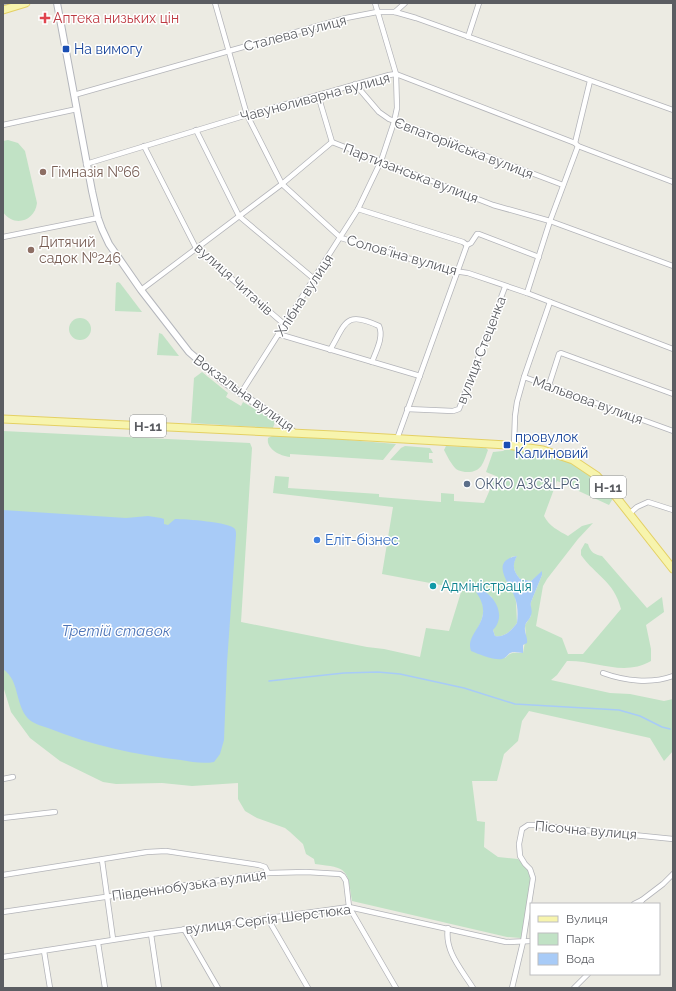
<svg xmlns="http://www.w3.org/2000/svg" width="676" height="991" viewBox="0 0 676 991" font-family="Raleway,sans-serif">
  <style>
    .green { fill: #c1e2c5; fill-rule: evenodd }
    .water { fill: #a8cbf7 }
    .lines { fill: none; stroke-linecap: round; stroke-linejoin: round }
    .stream { stroke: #a8cbf7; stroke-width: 1.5 }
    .street-casing { stroke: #b3b4b9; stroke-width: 6 }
    .secondary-casing { stroke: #b4b6bc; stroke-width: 8 }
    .primary-casing { stroke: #e4d064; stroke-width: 9 }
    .street { stroke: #fff; stroke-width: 4.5 }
    .secondary { stroke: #fff; stroke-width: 6 }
    .primary { stroke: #f7f4ad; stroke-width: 7 }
    .tram { stroke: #b3b4b4; stroke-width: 1 }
    .health-dot { fill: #e0444e; stroke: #fff; stroke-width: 1.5 }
    .transit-dot { fill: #1a4fb4; stroke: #fff; stroke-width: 1.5 }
    .education-dot { fill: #8d6e63; stroke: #fff; stroke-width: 1.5 }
    .service-dot { fill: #5c6f8a; stroke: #fff; stroke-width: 1.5 }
    .shop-dot { fill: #3f7fe0; stroke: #fff; stroke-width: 1.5 }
    .culture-dot { fill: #0f9aa8; stroke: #fff; stroke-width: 1.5 }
    .labels { text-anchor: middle; stroke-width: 3; stroke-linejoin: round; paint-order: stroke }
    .shield { fill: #fff; stroke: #8c8e91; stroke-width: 1 }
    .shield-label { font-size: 13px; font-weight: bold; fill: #5b5d62 }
    .health-label { font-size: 14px; fill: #be3a42; stroke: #fff; text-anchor: start }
    .street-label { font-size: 14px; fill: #5b5d62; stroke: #fff }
    .transit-label { font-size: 14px; fill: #164399; stroke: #fff; text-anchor: start }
    .education-label { font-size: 14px; fill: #785e54; stroke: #fff; text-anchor: start }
    .service-label { font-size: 14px; fill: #4e5e75; stroke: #fff; text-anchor: start }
    .shop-label { font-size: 14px; fill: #366cbe; stroke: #fff; text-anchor: start }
    .culture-label { font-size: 14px; fill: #0d838f; stroke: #fff; text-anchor: start }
    .water-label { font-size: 15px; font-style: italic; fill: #4d74b7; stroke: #fff }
  </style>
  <rect width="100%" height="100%" fill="#ecebe3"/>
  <!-- green -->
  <g class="green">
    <path d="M 8,140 L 18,143 L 25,151 L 37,203 C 35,221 14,228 3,212 L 3,141 Z"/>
    <polygon points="118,282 120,283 142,312 115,311 116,283"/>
    <circle cx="80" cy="329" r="11"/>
    <polygon points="159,333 162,334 179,356 157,355"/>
    <polygon points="202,372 228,393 226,397 241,406 243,402 273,420 275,422 273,428 191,423 194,378"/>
    <path d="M 3,431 L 250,443 L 252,448 L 241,622 L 367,647 L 384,649 L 420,657 L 426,628 L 449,631 L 462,589 L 382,574 L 393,507 L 273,493 L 275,476 L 289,477 L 288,488 L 379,494 L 379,497 L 441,502 L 441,493 L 454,494 L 454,501 L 484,503 L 496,476 L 486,472 L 493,452 L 503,451 L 506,449 C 532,451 560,455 581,469 C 593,476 602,486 612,495 L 612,500 L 609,505 L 557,481 L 544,516 C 549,526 559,531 568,536 L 582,526 L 593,523 L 578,539 L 547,579 L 543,586 L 536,626 L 562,638 L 568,654 L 583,654 L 621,609 C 614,581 596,576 581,555 L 581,550 L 585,543 L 588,544 C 590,552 595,555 602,556 L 647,608 L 662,597 L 664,612 L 646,625 L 651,649 L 651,661 C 623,677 596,660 567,661 L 557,675 L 551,680 L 610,693 L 630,694 L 664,701 L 673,699 L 673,751 L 664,761 L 650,738 L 529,711 L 522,721 L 518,741 L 504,754 L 497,781 L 472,781 L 477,821 L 485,822 L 484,847 L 498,857 L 518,859 L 528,869 L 532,878 L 521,938 L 507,937 L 352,901 C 347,868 348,868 315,864 L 314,859 L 306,854 L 303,844 L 290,832 L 285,828 L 257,818 L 245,811 L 238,799 L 238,783 L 192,786 L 162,783 L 116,784 L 103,782 L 60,761 L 30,738 L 11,712 L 3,686 ZM 517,556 C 511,565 514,572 520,579 L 531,581 L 542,572 L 542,575 L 531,602 L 531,616 L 525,625 L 526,636 L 523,653 C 514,653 512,651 505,658 L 495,658 L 484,655 L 476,632 C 484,616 487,607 477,592 L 491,596 L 497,608 L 493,630 L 495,636 C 504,638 512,630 517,623 L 516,602 L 515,596 L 508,585 L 511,557 Z"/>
    <path d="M 272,436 L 301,436 L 396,444 L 383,460 L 290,454 L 290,457 C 280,456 266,449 268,438 Z"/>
    <polygon points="405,446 430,448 433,453 429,453 429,459 432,459 433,463 390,460 401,448"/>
    <path d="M 446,446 L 486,448 L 488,450 C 483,463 482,473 465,472 C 462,471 459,471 456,469 C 451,464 447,456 444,450 Z"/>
  </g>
  <!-- water -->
  <g class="water">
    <path d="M 3,510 L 126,518 L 148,516 L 161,518 L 164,519 L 164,524 L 168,525 L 175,519 C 185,519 230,522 235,529 C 236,531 236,533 236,535 L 227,663 L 224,740 L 220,754 L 214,762 C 203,764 192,762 181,760 C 136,755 90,745 48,728 C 42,726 35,724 31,721 C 14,708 21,681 3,669 Z"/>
    <path d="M 517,556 C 512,565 513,571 520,579 L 531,581 L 542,571 L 542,575 L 531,602 C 530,607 533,611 531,615 C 530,620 525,622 525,627 C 524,633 528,637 527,643 L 523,645 L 523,653 C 519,653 514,651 510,653 C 507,655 506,658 502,659 C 496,661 478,654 471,651 C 464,632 497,622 476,592 L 479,589 C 491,592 503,609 498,622 C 497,625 495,628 493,630 L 495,636 C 504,638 512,630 517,623 C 518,615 518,606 515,598 C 511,585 488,561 517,556 Z"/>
  </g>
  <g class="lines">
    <!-- stream -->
    <polyline class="stream" points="269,681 344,673 378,672 400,674 464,688 515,704 619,710 640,716 662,727 670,729"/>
    <defs>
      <g id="street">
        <polyline points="215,3 247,115 282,184 341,238 447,270 468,273 527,293 673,349"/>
        <polyline points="395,12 405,3"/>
        <polyline points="468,37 479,3"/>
        <polyline points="355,84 379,112 389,119 563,185"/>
        <polyline points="74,95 229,51 346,18 377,12 395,12 416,18 673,110"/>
        <polyline points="318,95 332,142"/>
        <polyline points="3,125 77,109"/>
        <polyline points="196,130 239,216 313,278"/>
        <polyline points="575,143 590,81"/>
        <polyline points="144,146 196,248 284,324"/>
        <polyline points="86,164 247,115 389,75 396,74 575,143 578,146 673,182"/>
        <polyline points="358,209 463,242 467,245 471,243 477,234 479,234 539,257"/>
        <polyline points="3,237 98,218"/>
        <polyline points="141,290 282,184 332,142 493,205 550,221 673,266"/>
        <polyline points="527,293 550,221 578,146"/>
        <polyline points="278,334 420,376"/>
        <path d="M 330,350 C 346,323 345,310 379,326 C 384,337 376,351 372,362"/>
        <polyline points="524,377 550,302"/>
        <polyline points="549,385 559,354 561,353 673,394"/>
        <polyline points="241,393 358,209 381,161 394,122 397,108 396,74 375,3"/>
        <polyline points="407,409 453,411 459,409 505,287"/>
        <polyline points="397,439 467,245"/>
        <polyline points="514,446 515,416 517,402 524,377 673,431"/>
        <polyline points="629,514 637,507 648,502 673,510"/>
        <path d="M 603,673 C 625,681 651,684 673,676"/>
        <polyline points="3,779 13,777"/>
        <polyline points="3,818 55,812"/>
        <polyline points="102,860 113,939"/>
        <polyline points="3,875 147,852 166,851 259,865 265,867 268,873"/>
        <polyline points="634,904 642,900"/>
        <polyline points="640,904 642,900 663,884 673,874"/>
        <polyline points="3,912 268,873 306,872 340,874 343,876 346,881 349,907 396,988"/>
        <polyline points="268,919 308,988"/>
        <path d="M 448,928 C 444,951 462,970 473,988"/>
        <polyline points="184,929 218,988"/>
        <polyline points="151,934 159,988"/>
        <polyline points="98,943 105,988"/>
        <polyline points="44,951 50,988"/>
        <polyline points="3,957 151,934 349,907 506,942 531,941"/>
        <polyline points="512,988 523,942 533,878 530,869 525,864 520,856 519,844 522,829 528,825 534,825 673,839"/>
        <polyline points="574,988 588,974"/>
      </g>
      <polyline id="secondary" points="57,3 92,191 98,218 102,229 109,244 141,290 189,352 224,382 280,420 293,432"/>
      <g id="primary">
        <polyline points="3,10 26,3"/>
        <polyline points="3,419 334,435 507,445 543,450 573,460 597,476 617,498 673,569"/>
      </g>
    </defs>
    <!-- street casing -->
    <use href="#street" class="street-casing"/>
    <!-- secondary casing -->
    <use href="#secondary" class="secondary-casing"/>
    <!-- primary casing -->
    <use href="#primary" class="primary-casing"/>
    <!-- street -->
    <use href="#street" class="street"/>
    <!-- secondary -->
    <use href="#secondary" class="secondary"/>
    <!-- primary -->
    <use href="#primary" class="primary"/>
    <!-- tram -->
    <polyline class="tram" points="3,5 10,3"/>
  </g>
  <!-- markers -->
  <path class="health-dot" d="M43 12h4v4h4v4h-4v4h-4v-4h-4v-4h4z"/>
  <g class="transit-dot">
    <rect x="62" y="45" width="8" height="8" rx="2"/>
    <rect x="503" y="441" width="8" height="8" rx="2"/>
  </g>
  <g class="education-dot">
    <circle cx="43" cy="172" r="4"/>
    <circle cx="31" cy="250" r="4"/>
  </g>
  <circle class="service-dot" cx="467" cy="484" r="4"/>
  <circle class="shop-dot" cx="317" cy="540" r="4"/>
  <circle class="culture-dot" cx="433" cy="586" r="4"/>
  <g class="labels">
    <!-- shield labels -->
    <g class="shield">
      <rect x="130" y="415" width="36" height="22" rx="3"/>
      <rect x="590" y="476" width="36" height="22" rx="3"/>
    </g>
    <g class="shield-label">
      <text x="148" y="431">Н-11</text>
      <text x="608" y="492">Н-11</text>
    </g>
    <!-- health labels -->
    <g class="health-label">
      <text x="53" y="23">Аптека низьких цін</text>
    </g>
    <!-- street labels -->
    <g class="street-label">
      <text transform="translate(295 33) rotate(-15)" y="5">Сталева вулиця</text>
      <text transform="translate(315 97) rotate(-15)" y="5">Чавуноливарна вулиця</text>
      <text transform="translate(464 148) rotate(21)" y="5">Євпаторійська вулиця</text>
      <text transform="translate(411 173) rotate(21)" y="5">Партизанська вулиця</text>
      <text transform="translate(402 255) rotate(16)" y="5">Соловʼїна вулиця</text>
      <text transform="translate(234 279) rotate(42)" y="5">вулиця Читачів</text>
      <text transform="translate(304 295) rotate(-57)" y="5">Хлібна вулиця</text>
      <text transform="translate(481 350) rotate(-69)" y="5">вулиця Стеценка</text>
      <text transform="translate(244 393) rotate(36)" y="5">Вокзальна вулиця</text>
      <text transform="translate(588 400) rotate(20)" y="5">Мальвова вулиця</text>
      <text transform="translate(586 830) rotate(5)" y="5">Пісочна вулиця</text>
      <text transform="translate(189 885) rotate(-8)" y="5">Південнобузька вулиця</text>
      <text transform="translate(268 919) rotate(-7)" y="5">вулиця Сергія Шерстюка</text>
    </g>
    <!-- transit labels -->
    <g class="transit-label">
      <text x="74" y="54">На вимогу</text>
      <text x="515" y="442">провулок<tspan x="515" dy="16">Калиновий</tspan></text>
    </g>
    <!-- education labels -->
    <g class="education-label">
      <text x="51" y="177">Гімназія №66</text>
      <text x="39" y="247">Дитячий<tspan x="39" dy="16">садок №246</tspan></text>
    </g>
    <!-- service labels -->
    <g class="service-label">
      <text x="475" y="489">ОККО АЗС&amp;LPG</text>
    </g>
    <!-- shop labels -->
    <g class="shop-label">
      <text x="325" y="545">Еліт-бізнес</text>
    </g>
    <!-- culture labels -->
    <g class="culture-label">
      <text x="441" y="591">Адміністрація</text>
    </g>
    <!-- water labels -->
    <g class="water-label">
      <text x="116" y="636">Третій ставок</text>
    </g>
  </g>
  <!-- border -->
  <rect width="676" height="991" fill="none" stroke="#5b5d62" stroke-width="8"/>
  <!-- legend -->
  <rect x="530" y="903" width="130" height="72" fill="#ffffff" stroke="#bdbec0"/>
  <rect x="538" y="916" width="20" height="6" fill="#f7f4ad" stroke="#bdbec0"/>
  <text x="566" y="923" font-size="12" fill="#5b5d62">Вулиця</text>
  <rect x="538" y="933" width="20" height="12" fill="#c1e2c5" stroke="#bdbec0"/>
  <text x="566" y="943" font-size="12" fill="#5b5d62">Парк</text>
  <rect x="538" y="953" width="20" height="12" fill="#a8cbf7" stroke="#bdbec0"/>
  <text x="566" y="963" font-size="12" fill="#5b5d62">Вода</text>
</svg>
